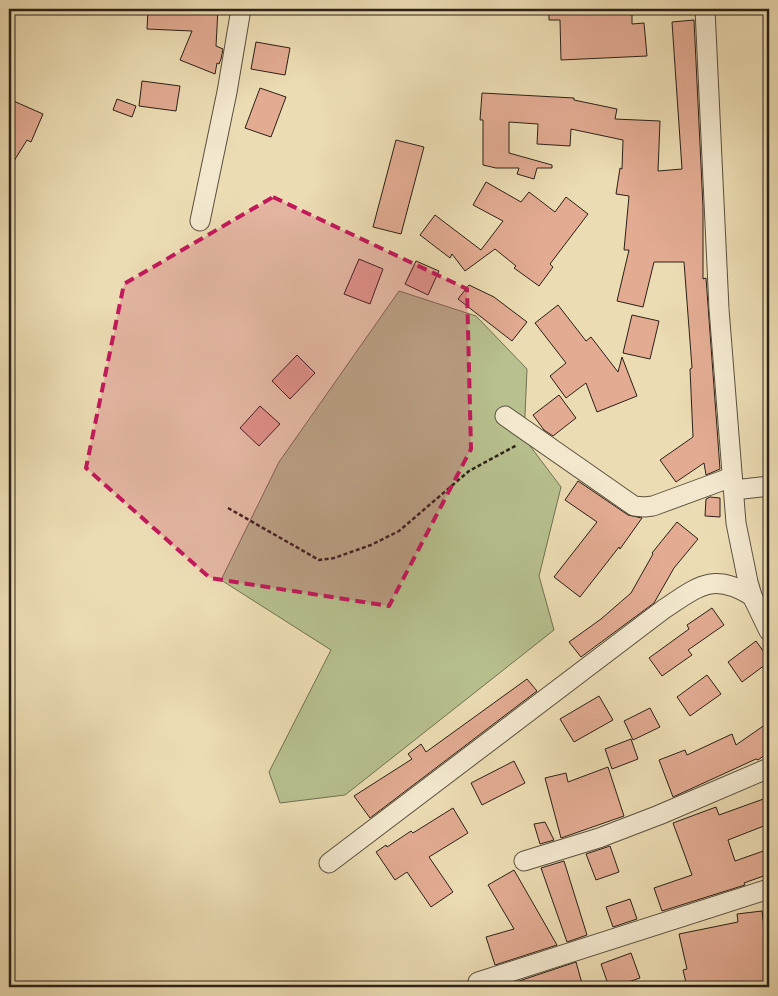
<svg xmlns="http://www.w3.org/2000/svg" width="778" height="996" viewBox="0 0 778 996" font-family="Vollkorn,serif">
  <style>
    .green { fill: #b7c08e; stroke: #717052 }
    .building { fill: #e2ab92; stroke: #2b2117 }
    .lines { fill: none; stroke-linecap: round; stroke-linejoin: round }
    .minor-casing { stroke: #5b503e; stroke-width: 21 }
    .path { stroke: #2b2117; stroke-width: 2.5; stroke-dasharray: 4 2.5; stroke-linecap: butt }
    .minor { stroke: #f3e8ce; stroke-width: 19 }
    .marked { fill: #c2185b; fill-opacity: 0.2; stroke: #c2185b; stroke-width: 4; stroke-dasharray: 10 6; stroke-linejoin: round }
  </style>
  <rect width="100%" height="100%" fill="#ecdcb3"/>
  <filter id="stains"><feTurbulence type="fractalNoise" baseFrequency=".004" numOctaves="4"/><feColorMatrix values="0 0 0 0 .2 0 0 0 0 .09 0 0 0 0 .02 0 0 0 .5 -.17"/></filter>
  <radialGradient id="worn" r=".72"><stop offset=".6" stop-color="#630" stop-opacity="0"/><stop offset="1" stop-color="#630" stop-opacity=".3"/></radialGradient>
  <!-- green -->
  <polygon class="green" points="399,291 476,316 527,369 524,438 561,487 539,576 554,630 345,795 280,803 269,772 331,650 221,580 279,462"/>
  <!-- building -->
  <g class="building">
    <polygon points="148,9 218,9 216,46 223,49 221,59 219,64 217,63 215,74 180,60 192,31 147,29"/>
    <polygon points="549,9 632,9 632,24 644,23 647,56 561,60 560,20 549,20"/>
    <polygon points="694,20 703,207 703,279 706,278 720,469 706,475 704,463 676,482 660,460 693,437 690,369 692,368 684,262 654,262 643,307 617,301 629,250 624,250 629,196 616,194 620,168 622,169 623,140 571,129 570,146 537,144 538,124 509,122 509,153 552,165 552,168 537,168 534,179 517,174 519,168 496,168 483,165 483,120 480,120 482,93 574,98 574,100 617,109 615,119 660,121 658,171 682,169 672,22"/>
    <polygon points="256,42 290,48 285,75 251,69"/>
    <polygon points="142,81 180,86 176,111 139,106"/>
    <polygon points="260,88 286,97 271,137 245,128"/>
    <polygon points="9,99 43,114 31,142 27,140 9,169"/>
    <polygon points="117,99 136,106 132,117 113,110"/>
    <polygon points="396,140 424,147 401,234 373,227"/>
    <polygon points="486,182 521,202 529,192 555,212 566,197 588,214 550,264 553,267 539,286 514,268 516,266 495,249 465,271 452,254 450,258 420,235 435,215 481,250 503,221 473,205"/>
    <polygon points="359,259 383,269 370,304 344,294"/>
    <polygon points="416,261 439,271 428,295 405,284"/>
    <polygon points="469,285 494,297 527,322 512,341 458,299"/>
    <polygon points="558,305 586,341 591,337 618,372 622,357 637,396 597,412 586,383 566,398 550,376 566,363 535,323"/>
    <polygon points="632,315 659,321 650,359 623,353"/>
    <polygon points="297,355 315,373 290,399 272,381"/>
    <polygon points="559,395 576,418 553,436 544,430 533,415"/>
    <polygon points="260,406 280,424 259,446 240,428"/>
    <polygon points="578,481 628,515 642,518 620,549 619,547 580,597 554,577 597,522 565,500"/>
    <polygon points="710,497 720,498 720,517 705,516 706,499"/>
    <polygon points="677,522 698,539 674,568 654,603 581,657 569,642 601,619 631,593 653,554 652,553"/>
    <polygon points="712,608 724,625 688,650 692,655 662,676 649,658 689,629 687,625"/>
    <polygon points="756,641 769,659 769,662 742,682 728,662"/>
    <polygon points="707,675 721,694 690,716 677,697"/>
    <polygon points="527,679 537,691 370,818 354,796 412,759 408,754 421,744 426,752"/>
    <polygon points="599,696 613,720 574,742 560,719"/>
    <polygon points="650,708 660,727 633,740 624,721"/>
    <polygon points="769,722 769,752 758,760 756,759 673,797 659,760 685,750 687,755 732,734 736,745"/>
    <polygon points="631,739 638,759 612,769 605,749"/>
    <polygon points="514,761 525,783 482,805 471,783"/>
    <polygon points="608,767 624,816 561,838 545,778 566,773 568,782"/>
    <polygon points="769,797 769,824 728,840 735,861 769,849 769,874 744,883 745,885 662,911 654,888 692,875 673,823 716,807 719,815"/>
    <polygon points="453,808 468,833 429,857 453,892 431,907 407,872 395,880 376,852 386,845 387,847 411,831 413,833"/>
    <polygon points="545,822 554,840 540,844 534,824"/>
    <polygon points="610,846 619,872 596,880 586,854"/>
    <polygon points="564,861 587,935 567,942 541,868"/>
    <polygon points="514,870 557,945 495,965 486,937 514,929 488,885"/>
    <polygon points="630,899 637,919 613,927 606,907"/>
    <polygon points="762,911 767,953 769,953 769,967 767,967 767,987 687,987 683,970 687,969 679,934 738,922 737,914"/>
    <polygon points="631,953 640,978 614,987 609,987 601,964"/>
    <polygon points="576,962 583,987 508,987 507,985"/>
  </g>
  <g class="lines">
    <defs>
      <g id="minor">
        <polyline points="705,9 719,309 736,523 748,582 752,596 769,631"/>
        <polyline points="200,221 227,92 241,9"/>
        <polyline points="505,416 634,506 644,507 653,506 732,477"/>
        <polyline points="734,490 769,486"/>
        <polyline points="524,861 599,838 659,815 769,768"/>
        <path d="M 329,863 L 664,609 C 699,586 713,572 752,596"/>
        <polyline points="478,982 769,889"/>
      </g>
    </defs>
    <!-- minor casing -->
    <use href="#minor" class="minor-casing"/>
    <!-- path -->
    <polyline class="path" points="228,508 319,560 334,558 371,545 399,531 469,471 517,445"/>
    <!-- minor -->
    <use href="#minor" class="minor"/>
  </g>
  <!-- marked area -->
  <path class="marked" d="M 273,197 L 467,289 L 471,449 L 389,606 L 210,578 L 86,468 L 124,284 Z"/>
  <!-- margin -->
  <rect width="778" height="996" fill="none" stroke="#ecdcb3" stroke-width="30"/>
  <rect x="10" y="10" width="758" height="976" fill="none" stroke="#2b2117" stroke-width="2.5"/>
  <rect x="15" y="15" width="748" height="966" fill="none" stroke="#2b2117"/>
  <rect width="100%" height="100%" filter="url(#stains)"/>
  <rect width="100%" height="100%" fill="url(#worn)"/>
</svg>
